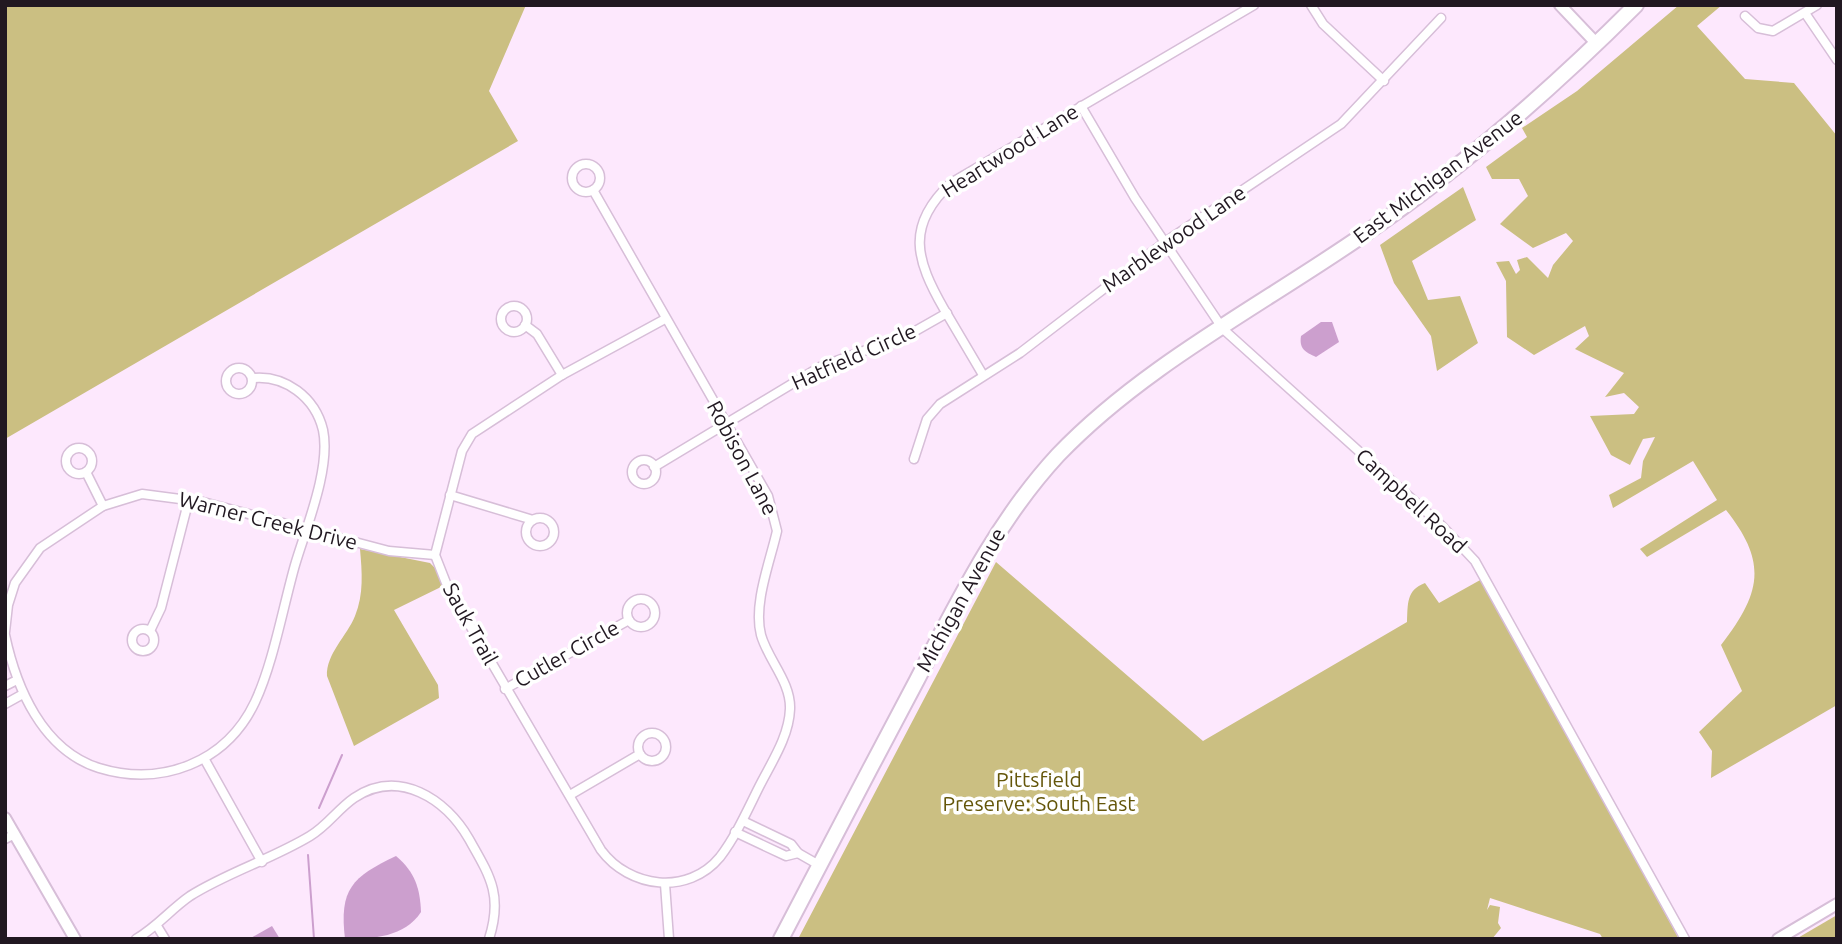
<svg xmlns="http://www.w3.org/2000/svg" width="1842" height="944" viewBox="0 0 1842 944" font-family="Ubuntu,sans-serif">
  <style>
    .green { fill: #cbbf82 }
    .water { fill: #cc9fce }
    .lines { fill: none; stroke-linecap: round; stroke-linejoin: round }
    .stream { stroke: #cc9fce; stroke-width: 2 }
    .street-casing { stroke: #d7bed8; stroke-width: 11 }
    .secondary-casing { stroke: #d7bed8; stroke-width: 14 }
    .highway-casing { stroke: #d7bed8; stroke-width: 18 }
    .street { stroke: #fff; stroke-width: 8 }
    .secondary { stroke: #fff; stroke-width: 10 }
    .highway { stroke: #fff; stroke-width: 14 }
    .labels { text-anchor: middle; stroke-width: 7; stroke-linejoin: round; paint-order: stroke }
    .street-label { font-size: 21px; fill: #211821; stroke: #fff }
    .park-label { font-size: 21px; fill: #64560a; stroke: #fff }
  </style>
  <rect width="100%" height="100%" fill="#fde8fd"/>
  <!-- green -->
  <g class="green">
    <polygon points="5,5 526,5 489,91 518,141 5,439"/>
    <path d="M 1679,5 L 1722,5 L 1697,26 L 1745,79 L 1794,83 L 1837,136 L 1837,705 L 1711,778 L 1712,751 L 1699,732 L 1742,691 L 1721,645 C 1760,594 1769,564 1726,510 L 1647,557 L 1640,549 L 1717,500 L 1693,461 L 1613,508 L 1609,495 L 1641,478 L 1643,461 L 1655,437 L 1643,439 L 1630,465 L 1611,455 L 1590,416 L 1634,414 L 1639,407 L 1624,393 L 1605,397 L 1624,373 L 1575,349 L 1589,336 L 1585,326 L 1534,355 L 1507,337 L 1506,281 L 1496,262 L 1509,261 L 1516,274 L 1520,270 L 1517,260 L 1527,257 L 1548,278 L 1553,265 L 1573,241 L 1566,233 L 1533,248 L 1500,224 L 1528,196 L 1519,179 L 1492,179 L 1486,167 L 1527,137 L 1522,128 L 1577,91 Z"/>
    <polygon points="1463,187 1476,220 1412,261 1428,300 1460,296 1478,343 1437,371 1431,336 1394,283 1380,245"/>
    <path d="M 360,549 L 430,563 L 437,570 L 443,586 L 394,610 L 438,685 L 439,698 L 354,746 L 327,676 C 326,654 347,636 355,616 C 364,594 362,572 360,549 Z"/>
    <path d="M 996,562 L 1203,741 L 1407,622 C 1408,604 1406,590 1425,583 L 1439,603 L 1482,579 L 1679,939 L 1603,939 L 1600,934 L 1490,898 L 1487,910 L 1490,905 L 1500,907 L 1498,923 L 1501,928 L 1492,939 L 798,939 Z"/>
    <polygon points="1837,915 1837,939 1796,939"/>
  </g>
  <!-- water -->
  <g class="water">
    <path d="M 1321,322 L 1332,322 L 1339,342 L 1316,357 C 1305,352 1299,349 1301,336 Z"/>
    <path d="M 396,856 C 415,872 420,888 421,912 C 405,937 373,939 345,939 C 339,889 352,877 396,856 Z"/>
    <polygon points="272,926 280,939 249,939"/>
  </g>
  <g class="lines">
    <!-- stream -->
    <g class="stream">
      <polyline points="319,808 342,755"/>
      <polyline points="308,855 314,939"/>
    </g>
    <defs>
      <g id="street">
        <polyline points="1311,5 1323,24 1384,81"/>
        <polyline points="1805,13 1837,60"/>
        <polyline points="1745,16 1758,28 1773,31 1817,5"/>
        <polyline points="1081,106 1135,198 1223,329 1442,526 1475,561 1685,939"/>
        <circle cx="586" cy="178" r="14"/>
        <path d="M 593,190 L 768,496 L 777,531 C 770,562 753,604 761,635 C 768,660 791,682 790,709 C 789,737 771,763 759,787 C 747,811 736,836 720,857 C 688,896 629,888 601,850 L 448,588 L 435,555 L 462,451 L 472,434 L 562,375 L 665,319"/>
        <circle cx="514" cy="319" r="13"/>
        <polyline points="525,325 537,334 562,375"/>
        <circle cx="239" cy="381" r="13"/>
        <path d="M 983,375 C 970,353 957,331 944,309 C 916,260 905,226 951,183 L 1254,5"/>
        <circle cx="79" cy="461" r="13"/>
        <polyline points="914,459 927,419 940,404 1020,353 1165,242 1341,124 1441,18"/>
        <circle cx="644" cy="472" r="12"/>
        <polyline points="654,467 820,367 910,334 947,313"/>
        <polyline points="86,472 103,506"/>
        <polyline points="450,495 533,520"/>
        <circle cx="540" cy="532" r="14"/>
        <circle cx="641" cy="613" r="14"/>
        <circle cx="143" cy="640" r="11"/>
        <polyline points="150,631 161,608 189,499"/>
        <polyline points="5,632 8,605 15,583 40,548 103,506 142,494 203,502 389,551 435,555"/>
        <path d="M 5,635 C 16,687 42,750 99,768 C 161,787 226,763 255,702 C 273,664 283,607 295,565 C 306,528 331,468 323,430 C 315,397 285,375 253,378"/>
        <polyline points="5,686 17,680"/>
        <polyline points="505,689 629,620"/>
        <polyline points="5,704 23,694"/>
        <circle cx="652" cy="747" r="14"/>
        <polyline points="205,760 262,862"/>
        <polyline points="570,795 640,754"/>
        <polyline points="743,821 791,844 798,853 819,865"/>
        <polyline points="735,832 786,856 798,853"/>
        <polyline points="5,839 15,834"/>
        <polyline points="665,884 669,939"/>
        <polyline points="157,926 165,939"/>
        <path d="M 136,939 C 157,927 171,909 190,896 C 226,873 272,859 310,836 C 327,826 338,809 354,798 C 399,768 446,799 469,839 C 490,876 503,895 489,939"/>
      </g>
      <g id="secondary">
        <polyline points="1560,5 1597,44"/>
        <polyline points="5,818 75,939"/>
        <polyline points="1778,939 1837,904"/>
      </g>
      <path id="highway" d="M 781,939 C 827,852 871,766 917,680 C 958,601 997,521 1058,455 C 1143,366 1262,305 1363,235 C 1462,168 1551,90 1636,5"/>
    </defs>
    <!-- street casing -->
    <use href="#street" class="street-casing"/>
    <!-- secondary casing -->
    <use href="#secondary" class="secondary-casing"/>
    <!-- highway casing -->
    <use href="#highway" class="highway-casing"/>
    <!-- street -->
    <use href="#street" class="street"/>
    <!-- secondary -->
    <use href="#secondary" class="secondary"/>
    <!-- highway -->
    <use href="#highway" class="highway"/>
  </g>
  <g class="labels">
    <!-- street labels -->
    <g class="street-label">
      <text transform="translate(1010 151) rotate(-32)" y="7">Heartwood Lane</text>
      <text transform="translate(1438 177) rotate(-37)" y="7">East Michigan Avenue</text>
      <text transform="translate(1174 239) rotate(-35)" y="7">Marblewood Lane</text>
      <text transform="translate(854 357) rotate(-24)" y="7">Hatfield Circle</text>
      <text transform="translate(742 458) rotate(62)" y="7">Robison Lane</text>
      <text transform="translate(1411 501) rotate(43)" y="7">Campbell Road</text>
      <text transform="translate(268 521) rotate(14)" y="7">Warner Creek Drive</text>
      <text transform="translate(961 600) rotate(-61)" y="7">Michigan Avenue</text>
      <text transform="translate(470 624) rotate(61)" y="7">Sauk Trail</text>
      <text transform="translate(567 654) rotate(-29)" y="7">Cutler Circle</text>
    </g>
    <!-- park labels -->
    <g class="park-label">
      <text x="1039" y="787">Pittsfield<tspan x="1039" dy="24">Preserve: South East</tspan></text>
    </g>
  </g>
  <!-- border -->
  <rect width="1842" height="944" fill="none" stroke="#211821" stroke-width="14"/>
</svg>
